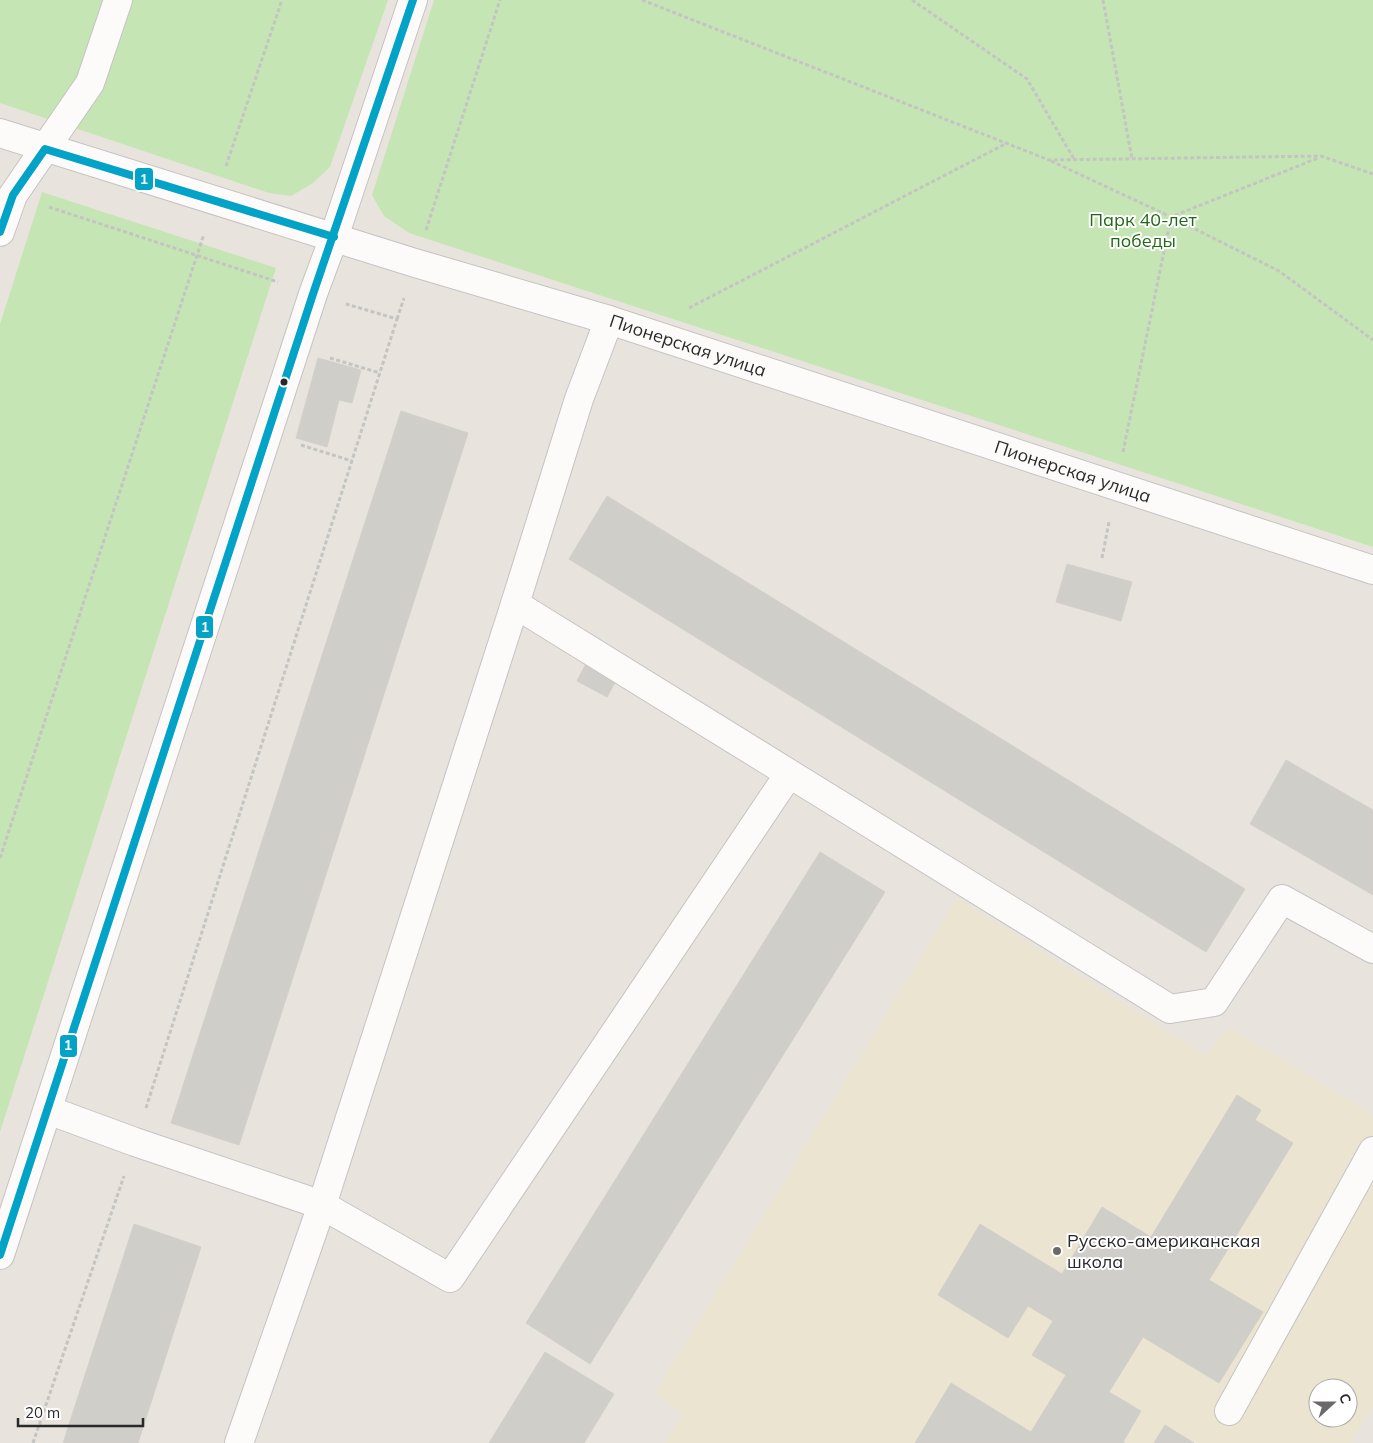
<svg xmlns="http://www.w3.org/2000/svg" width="1373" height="1443" viewBox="0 0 1373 1443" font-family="Mulish,sans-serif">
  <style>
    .education { fill: #ebe4d1; fill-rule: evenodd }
    .green { fill: #c6e5b4 }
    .building { fill: #d0cec9; stroke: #d3cfca }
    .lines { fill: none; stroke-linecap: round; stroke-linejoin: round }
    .minor-casing { stroke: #c5c3c3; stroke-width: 30 }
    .path { stroke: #c4c4c3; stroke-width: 3; stroke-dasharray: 4 2.5; stroke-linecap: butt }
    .minor { stroke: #fcfbfa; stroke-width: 28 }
    .bus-1-casing { stroke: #fff; stroke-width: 11 }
    .bus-1 { stroke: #02a3c6; stroke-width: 8 }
    .bus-dot { fill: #292929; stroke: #fff; stroke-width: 2 }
    .poi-dot { fill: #6c6a68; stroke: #fff; stroke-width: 2 }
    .labels { text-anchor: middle; stroke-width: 4; stroke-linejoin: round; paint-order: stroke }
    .park-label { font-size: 18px; fill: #246717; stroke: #fff }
    .street-label { font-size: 18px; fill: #292929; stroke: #fff }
    .poi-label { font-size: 18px; fill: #292929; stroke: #fff; text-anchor: start }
    .line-badge { stroke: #fff; stroke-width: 2 }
    .badge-label { font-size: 14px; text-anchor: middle; font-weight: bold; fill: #fff }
  </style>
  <rect width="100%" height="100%" fill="#e8e4dd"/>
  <!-- education -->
  <path class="education" d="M 957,898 L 1206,1056 L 1229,1027 L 1373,1115 L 1373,1406 L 1351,1443 L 665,1443 L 683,1413 L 655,1393 ZM 1318,1388 L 1348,1388 L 1348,1418 L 1318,1418 Z"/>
  <!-- green -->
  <g class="green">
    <polygon points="0,0 388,0 330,167 313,183 291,196 269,193 0,103"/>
    <polygon points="434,0 1373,0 1373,547 409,233 384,216 372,195"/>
    <polygon points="42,192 276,268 0,1132 0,324"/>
  </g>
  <!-- building -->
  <g class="building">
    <polygon points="318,358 361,370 352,403 339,400 327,447 296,438"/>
    <polygon points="401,411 468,433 239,1145 171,1123"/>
    <polygon points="607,496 1245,889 1206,952 569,559"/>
    <polygon points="1067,564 1132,582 1121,621 1056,602"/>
    <polygon points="589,658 619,675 607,697 577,681"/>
    <polygon points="1286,760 1373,810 1373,895 1250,824"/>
    <polygon points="820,852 885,892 590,1364 526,1323"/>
    <polygon points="1237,1095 1261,1110 1255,1120 1293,1143 1209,1280 1263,1312 1219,1383 1143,1337 1109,1392 1141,1411 1123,1442 1125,1443 915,1443 951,1383 1031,1432 1066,1375 1032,1355 1053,1321 1028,1306 1008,1338 938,1295 980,1224 1062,1274 1102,1207 1151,1237"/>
    <polygon points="134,1224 201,1247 138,1443 63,1443"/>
    <polygon points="545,1352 614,1394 584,1443 489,1443"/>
    <polygon points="1165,1425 1194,1443 1154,1443"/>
  </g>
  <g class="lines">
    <defs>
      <g id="minor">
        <path id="s1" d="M 0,133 L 415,263 L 609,320 L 1373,570"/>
        <polyline points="0,232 13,195 90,83 118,0"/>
        <polyline points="515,604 579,399 609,320"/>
        <polyline points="48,1110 135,1142 322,1205 450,1278 789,774"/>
        <polyline points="0,1255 313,294 334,237 413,0"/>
        <polyline points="1229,1411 1373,1151"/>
        <polyline points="239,1443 322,1205 515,604 1170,1009 1214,1002 1282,899 1373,949"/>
      </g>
    </defs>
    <!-- minor casing -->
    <use href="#minor" class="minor-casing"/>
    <!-- path -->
    <g class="path">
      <polyline points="642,0 1049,160 1321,156 1373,174"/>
      <polyline points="912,0 1027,79 1074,159"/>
      <polyline points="1103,0 1132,159"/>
      <polyline points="1051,161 1171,217 1318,158"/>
      <polyline points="226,166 282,0"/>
      <polyline points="49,207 278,282"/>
      <polyline points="426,230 500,0"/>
      <polyline points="689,308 1007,143"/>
      <polyline points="397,319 404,298"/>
      <polyline points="330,358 380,373"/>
      <polyline points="301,445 352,461"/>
      <polyline points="1123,452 1171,217 1279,271 1373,340"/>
      <polyline points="1102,558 1109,522"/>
      <polyline points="0,858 204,234"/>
      <polyline points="146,1108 397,319 346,304"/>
      <polyline points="33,1443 124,1176"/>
    </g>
    <!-- minor -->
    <use href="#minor" class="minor"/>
    <defs>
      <g id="bus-1">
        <polyline points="0,232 13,195 45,149 334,237"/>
        <polyline points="0,1255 313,294 413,0"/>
      </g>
    </defs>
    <!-- bus-1 casing -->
    <use href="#bus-1" class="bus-1-casing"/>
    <!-- bus-1 -->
    <use href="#bus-1" class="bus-1"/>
  </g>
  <!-- markers -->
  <circle class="bus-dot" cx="284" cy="382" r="4.5"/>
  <circle class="poi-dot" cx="1057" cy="1251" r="5"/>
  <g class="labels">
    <!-- park labels -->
    <g class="park-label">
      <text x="1143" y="226">Парк 40-лет<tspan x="1143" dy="21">победы</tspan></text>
    </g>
    <!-- street labels -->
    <g class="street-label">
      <text dy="6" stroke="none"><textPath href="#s1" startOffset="720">Пионерская улица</textPath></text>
      <text dy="6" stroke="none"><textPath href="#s1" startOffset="1125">Пионерская улица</textPath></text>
    </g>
    <!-- poi labels -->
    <g class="poi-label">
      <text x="1067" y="1247">Русско-американская<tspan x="1067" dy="21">школа</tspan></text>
    </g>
  </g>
  <g class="line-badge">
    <rect x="134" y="167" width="20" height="24" rx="5" fill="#02a3c6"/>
    <rect x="195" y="615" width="19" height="24" rx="5" fill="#02a3c6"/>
    <rect x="59" y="1034" width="19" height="24" rx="5" fill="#02a3c6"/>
  </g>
  <g class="badge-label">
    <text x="144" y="184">1</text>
    <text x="205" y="632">1</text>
    <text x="68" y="1050">1</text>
  </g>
  <!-- north arrow -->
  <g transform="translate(1333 1403) rotate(69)"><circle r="24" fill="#ffffff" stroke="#a9a9a9"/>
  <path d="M0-4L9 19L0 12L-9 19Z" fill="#6c6a68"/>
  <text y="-8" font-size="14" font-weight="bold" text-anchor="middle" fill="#292929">С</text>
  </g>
  <!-- scale -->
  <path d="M18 1418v8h125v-8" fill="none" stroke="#292929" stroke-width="2.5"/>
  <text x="25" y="1418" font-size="15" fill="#292929" stroke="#ffffff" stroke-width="4" paint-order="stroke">20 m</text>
</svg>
